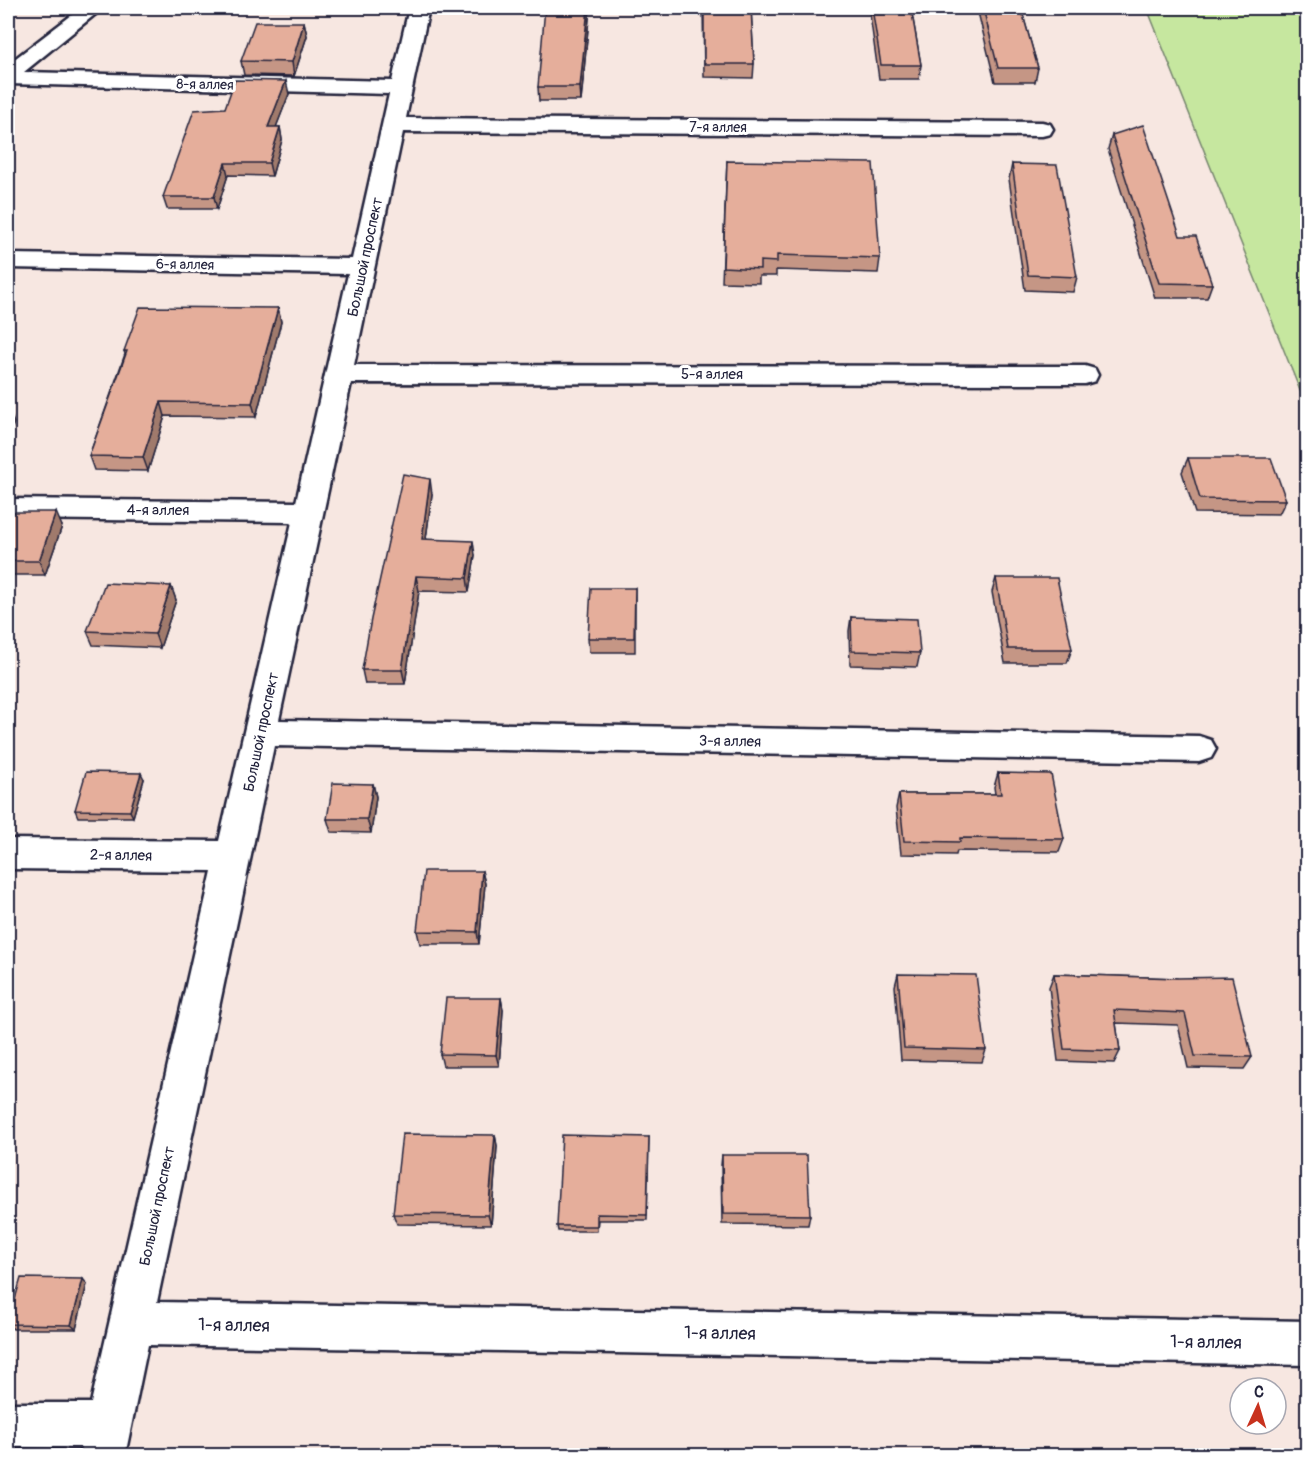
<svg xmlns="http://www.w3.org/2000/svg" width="1315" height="1463" viewBox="0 0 1315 1463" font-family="Pangolin,sans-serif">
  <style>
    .green { fill: #c6e79f; stroke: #74846d; stroke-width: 1.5 }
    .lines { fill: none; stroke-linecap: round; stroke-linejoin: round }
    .minor-casing { stroke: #22223b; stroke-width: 5 }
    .minor { fill: #fff; fill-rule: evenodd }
    .wall { fill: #c59685; stroke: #22223b; stroke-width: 1.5 }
    .shaded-wall { fill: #a07a6c; stroke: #22223b; stroke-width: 1.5 }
    .building { fill: #e5ae9b; stroke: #22223b; stroke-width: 1.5 }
    .labels { text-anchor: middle; stroke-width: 6; stroke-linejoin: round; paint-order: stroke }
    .far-street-label { font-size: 14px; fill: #22223b; stroke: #fff }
    .street-label { font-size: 15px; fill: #22223b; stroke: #fff }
    .near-street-label { font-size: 18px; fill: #22223b; stroke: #fff }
  </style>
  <rect width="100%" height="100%" fill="#f7e7e1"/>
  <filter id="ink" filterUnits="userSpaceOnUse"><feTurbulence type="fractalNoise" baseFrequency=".0167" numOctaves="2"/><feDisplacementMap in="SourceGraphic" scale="12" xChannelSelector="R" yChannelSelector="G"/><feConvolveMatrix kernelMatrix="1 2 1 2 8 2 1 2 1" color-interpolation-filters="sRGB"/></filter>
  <g filter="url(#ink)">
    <!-- green -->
    <polygon class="green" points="1147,8 1307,8 1307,408"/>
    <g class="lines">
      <defs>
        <polygon id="minor" points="81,8 103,8 24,72 392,81 409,8 429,8 406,118 1042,122 1050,124 1053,129 1050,134 1042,136 403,132 354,365 1085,366 1095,369 1098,375 1095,381 1085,384 351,383 279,720 1199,736 1211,740 1216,749 1211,758 1199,762 274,746 157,1302 1308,1321 1308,1365 148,1345 125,1456 79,1456 81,1448 8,1447 8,1403 91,1403 212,871 8,869 8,839 219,841 292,522 8,519 8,499 296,502 348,274 8,268 8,254 352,259 389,94 8,84 8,64"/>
      </defs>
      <!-- minor casing -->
      <use href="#minor" class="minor-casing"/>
      <!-- minor -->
      <use href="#minor" class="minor"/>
    </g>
    <!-- wall -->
    <g class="wall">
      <polygon points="590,8 581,101 539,101 538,87"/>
      <polygon points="703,8 751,8 754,64 753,78 704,77"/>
      <polygon points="869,8 911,8 921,65 919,79 879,79"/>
      <polygon points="977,8 1021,8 1038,68 1035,82 995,82"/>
      <polygon points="304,22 307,36 294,76 244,75 241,61"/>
      <polygon points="289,94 276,127 280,127 282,140 272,176 228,175 217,209 167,209 163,197 225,108"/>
      <polygon points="1112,135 1212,284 1207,298 1155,298 1108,149"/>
      <polygon points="727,161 880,258 878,273 776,270 776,276 759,276 759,283 722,282"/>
      <polygon points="1012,164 1077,277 1073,292 1025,290 1009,179"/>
      <polygon points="278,308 281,322 256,417 165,416 148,471 94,470 89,456 125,354 124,351"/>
      <polygon points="1188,458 1286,500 1279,514 1195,513 1182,472"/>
      <polygon points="432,494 426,539 475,555 469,592 419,591 405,684 365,684 362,670"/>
      <polygon points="8,512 62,526 45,575 8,575"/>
      <polygon points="996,578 1072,649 1067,663 1005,663 992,592"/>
      <polygon points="171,586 176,600 160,648 93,645 87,631"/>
      <polygon points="635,588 635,652 589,652 588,638"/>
      <polygon points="851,617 920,653 917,667 850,665 849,631"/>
      <polygon points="998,773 1064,839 1059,852 957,851 956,855 901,854 896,808 899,794 995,794 994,787"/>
      <polygon points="144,779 133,817 78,817 75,810"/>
      <polygon points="373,784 376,797 371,833 331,832 327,819"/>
      <polygon points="482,871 485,884 479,944 420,944 417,931"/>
      <polygon points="898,974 986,1050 982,1062 901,1060 895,986"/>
      <polygon points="1054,974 1177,978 1252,1057 1244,1069 1188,1068 1178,1025 1116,1023 1120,1051 1114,1063 1058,1061 1049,987"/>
      <polygon points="501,998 503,1010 499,1066 443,1066 440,1054"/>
      <polygon points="495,1135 497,1146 491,1225 397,1224 393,1214"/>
      <polygon points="649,1137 647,1220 598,1220 597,1231 558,1231 557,1226"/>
      <polygon points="722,1155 810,1215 808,1225 722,1224 721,1165"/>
      <polygon points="87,1284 76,1329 13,1329 8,1324"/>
    </g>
    <!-- shaded-wall -->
    <g class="shaded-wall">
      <polygon points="588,8 590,8 581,101 580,87"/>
      <polygon points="304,22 307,36 294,76 292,62"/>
      <polygon points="286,81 289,94 271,140 268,127"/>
      <polygon points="280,127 282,140 272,176 269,163"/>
      <polygon points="225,163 228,175 217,209 214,197"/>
      <polygon points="278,308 281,322 256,417 252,403"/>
      <polygon points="161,402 165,416 148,471 143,457"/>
      <polygon points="8,408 14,423 8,438"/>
      <polygon points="430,479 432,494 424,553 422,539"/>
      <polygon points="56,512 62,526 45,575 39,561"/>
      <polygon points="473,541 475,555 469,592 467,578"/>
      <polygon points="416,576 419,591 405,684 402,670"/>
      <polygon points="171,586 176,600 160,648 155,634"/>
      <polygon points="141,773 144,779 133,817 130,811"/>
      <polygon points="373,784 376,797 371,833 367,819"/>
      <polygon points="482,871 485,884 479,944 477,932"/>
      <polygon points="501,998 503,1010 499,1066 496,1055"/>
      <polygon points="495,1135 497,1146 491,1225 488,1215"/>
      <polygon points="83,1279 87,1284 76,1329 71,1325"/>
    </g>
    <!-- building -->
    <g class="building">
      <polygon points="545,8 588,8 580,87 538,87"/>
      <polygon points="704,8 751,8 754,64 704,64"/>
      <polygon points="872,8 911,8 921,65 881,65"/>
      <polygon points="983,8 1021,8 1038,68 998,68"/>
      <polygon points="255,22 304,22 292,62 241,61"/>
      <polygon points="235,80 286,81 268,127 280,127 269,163 225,163 214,197 163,197 194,110 225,108"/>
      <polygon points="1143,125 1180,236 1196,236 1212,284 1159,283 1112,135"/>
      <polygon points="727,161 873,163 880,258 777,255 777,262 760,261 760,269 723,267"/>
      <polygon points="1012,164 1057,165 1077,277 1028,275"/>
      <polygon points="140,307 278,308 252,403 161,402 143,457 89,456 127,351 124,351"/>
      <polygon points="1188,458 1271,458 1286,500 1200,499"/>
      <polygon points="403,474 430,479 422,539 473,541 467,578 416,576 402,670 362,670 371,619"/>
      <polygon points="8,512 56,512 39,561 8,561"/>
      <polygon points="996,578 1057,578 1072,649 1008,649"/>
      <polygon points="105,583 171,586 155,634 87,631"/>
      <polygon points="591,588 635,588 634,638 588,638"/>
      <polygon points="851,617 917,619 920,653 852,651"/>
      <polygon points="86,772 141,773 130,811 75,810"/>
      <polygon points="998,773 1051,774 1064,839 960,838 960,842 904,841 899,794 1001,794"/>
      <polygon points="333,783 373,784 367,819 327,819"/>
      <polygon points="424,871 482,871 477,932 417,931"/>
      <polygon points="898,974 976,975 986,1050 904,1048"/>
      <polygon points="1054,974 1177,978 1232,977 1252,1057 1195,1056 1185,1013 1114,1010 1120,1051 1064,1049"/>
      <polygon points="446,998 501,998 496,1055 440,1054"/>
      <polygon points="402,1134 495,1135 488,1215 393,1214"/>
      <polygon points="562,1135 649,1137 647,1215 597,1214 597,1226 557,1226"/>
      <polygon points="722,1155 807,1155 810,1215 723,1214"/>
      <polygon points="21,1278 83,1279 71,1325 8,1324"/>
    </g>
  </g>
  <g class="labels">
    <!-- far-street labels -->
    <g class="far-street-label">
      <text transform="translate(205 84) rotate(1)" y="5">8-я аллея</text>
      <text x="718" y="132">7-я аллея</text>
      <text transform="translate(185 264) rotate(1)" y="5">6-я аллея</text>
    </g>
    <!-- street labels -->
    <g class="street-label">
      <text transform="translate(365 257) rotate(-78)" y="5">Большой проспект</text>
      <text x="712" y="379">5-я аллея</text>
      <text x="158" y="515">4-я аллея</text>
      <text transform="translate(261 732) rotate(-78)" y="5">Большой проспект</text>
      <text transform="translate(730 741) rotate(1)" y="5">3-я аллея</text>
      <text transform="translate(121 855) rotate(1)" y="5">2-я аллея</text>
      <text transform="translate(157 1206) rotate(-78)" y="5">Большой проспект</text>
    </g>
    <!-- near-street labels -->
    <g class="near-street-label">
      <text transform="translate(234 1325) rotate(1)" y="6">1-я аллея</text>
      <text transform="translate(720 1333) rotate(1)" y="6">1-я аллея</text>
      <text transform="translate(1206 1342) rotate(1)" y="6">1-я аллея</text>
    </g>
  </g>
  <!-- margin -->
  <rect width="1315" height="1463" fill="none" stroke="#fff" stroke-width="30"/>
  <rect x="15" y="15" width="1285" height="1433" fill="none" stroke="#22223b" stroke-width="2" filter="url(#ink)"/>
  <!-- north arrow -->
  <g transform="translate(1258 1406) rotate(4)"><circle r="28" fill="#ffffff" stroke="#a7a7b1" stroke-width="1.5"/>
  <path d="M0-4.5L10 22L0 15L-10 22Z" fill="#c8321e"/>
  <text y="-9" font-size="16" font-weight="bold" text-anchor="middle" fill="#22223b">С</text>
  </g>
</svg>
